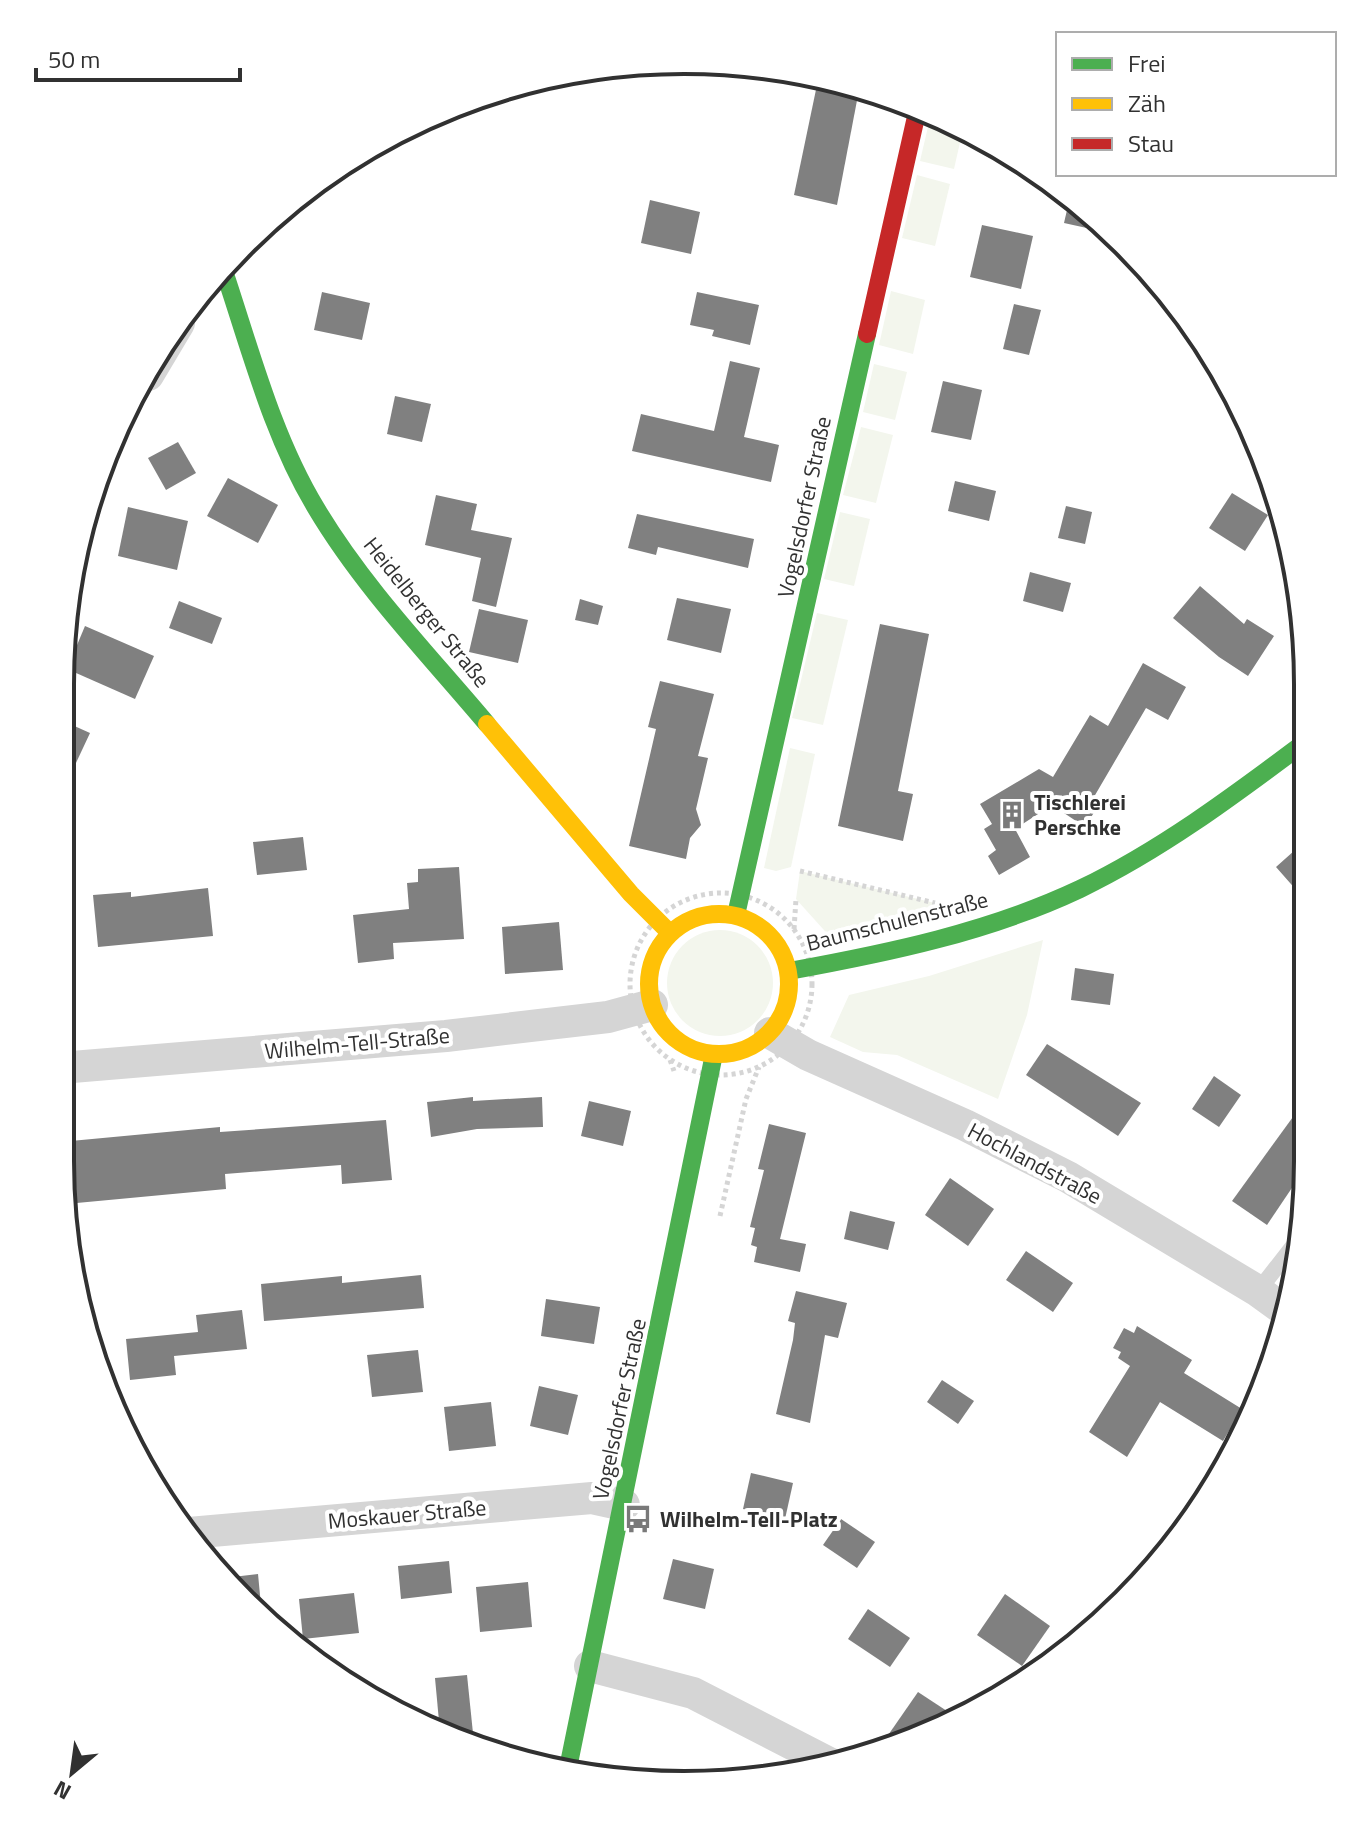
<svg xmlns="http://www.w3.org/2000/svg" width="1368" height="1845" viewBox="0 0 1368 1845" font-family="'Titillium Web',sans-serif">
  <style>
    .green { fill: #f3f6ed }
    .building { fill: #808080 }
    .lines { fill: none; stroke-linecap: round; stroke-linejoin: round }
    .path { stroke: #d5d5d5; stroke-width: 5; stroke-dasharray: 4 4; stroke-linecap: butt }
    .lane { stroke: #d5d5d5; stroke-width: 16 }
    .street { stroke: #d5d5d5; stroke-width: 32 }
    .fast { stroke: #4caf50; stroke-width: 18 }
    .slow { stroke: #ffc107; stroke-width: 18 }
    .jam { stroke: #c62828; stroke-width: 18 }
    .labels { text-anchor: middle; stroke-width: 8; stroke-linejoin: round; paint-order: stroke }
    .street-label { font-size: 22px; fill: #313131; stroke: #fff }
    .poi-label { font-size: 22px; font-weight: bold; fill: #313131; stroke: #fff; text-anchor: start }
    .rim { fill: none; stroke: #313131; stroke-width: 4 }
  </style>
  <rect width="100%" height="100%" fill="#fff"/>
  <!-- green -->
  <g class="green">
    <polygon points="931,114 963,129 954,169 920,161"/>
    <polygon points="917,175 950,184 935,246 902,238"/>
    <polygon points="891,291 925,300 913,354 879,345"/>
    <polygon points="874,364 907,372 895,420 863,412"/>
    <polygon points="861,427 893,435 876,503 843,495"/>
    <polygon points="840,512 870,519 854,586 824,579"/>
    <polygon points="817,613 848,620 823,725 792,718"/>
    <polygon points="790,748 815,754 791,867 776,871 764,868"/>
    <polygon points="800,871 935,903 931,916 936,921 833,940 796,899"/>
    <circle cx="720" cy="983" r="53"/>
    <polygon points="1043,940 1027,1015 998,1099 897,1055 863,1052 830,1037 849,995 929,976"/>
  </g>
  <!-- building -->
  <g class="building">
    <polygon points="818,80 859,90 837,205 794,195"/>
    <polygon points="1070,197 1096,215 1114,234 1064,223"/>
    <polygon points="650,200 700,212 691,254 641,243"/>
    <polygon points="982,225 1033,236 1021,289 970,277"/>
    <polygon points="322,292 370,303 362,340 314,330"/>
    <polygon points="697,292 759,305 750,345 712,336 714,330 690,325"/>
    <polygon points="1014,304 1041,310 1029,355 1003,349"/>
    <polygon points="730,361 760,368 744,437 779,445 771,482 632,451 641,414 714,431"/>
    <polygon points="943,381 982,390 971,440 931,432"/>
    <polygon points="395,396 431,404 422,442 387,434"/>
    <polygon points="178,442 196,473 166,490 148,458"/>
    <polygon points="228,478 278,505 258,543 207,516"/>
    <polygon points="955,481 996,491 989,521 948,511"/>
    <polygon points="1232,493 1268,515 1245,551 1209,528"/>
    <polygon points="436,495 477,504 471,530 512,538 496,607 472,601 481,558 425,545"/>
    <polygon points="1066,506 1092,512 1085,544 1058,538"/>
    <polygon points="128,507 188,521 177,570 118,556"/>
    <polygon points="637,514 754,539 748,568 658,547 656,555 628,548"/>
    <polygon points="1030,572 1071,583 1063,612 1023,601"/>
    <polygon points="1200,586 1244,624 1247,619 1274,636 1248,676 1219,657 1173,618"/>
    <polygon points="677,598 731,609 721,653 667,640"/>
    <polygon points="580,599 603,606 598,625 575,620"/>
    <polygon points="179,601 222,618 212,644 169,628"/>
    <polygon points="479,609 528,620 518,663 469,652"/>
    <polygon points="880,624 929,634 898,791 913,794 903,841 838,826"/>
    <polygon points="85,626 154,656 135,699 67,669"/>
    <polygon points="1143,663 1186,687 1168,720 1146,708 1091,802 1098,806 1085,827 1052,805 1015,829 1030,857 999,875 988,856 996,850 984,829 992,824 980,804 1039,769 1053,777 1090,715 1108,726"/>
    <polygon points="660,681 714,694 698,756 708,758 696,809 701,825 690,838 686,859 629,846 656,729 648,727"/>
    <polygon points="61,720 90,733 61,795"/>
    <polygon points="303,837 307,870 257,875 253,842"/>
    <polygon points="1304,842 1304,863 1305,900 1276,867"/>
    <polygon points="459,867 464,939 393,943 394,959 358,963 353,915 409,909 407,883 418,882 418,869"/>
    <polygon points="208,888 213,936 98,947 93,895 131,892 131,897"/>
    <polygon points="559,922 563,970 505,974 502,927"/>
    <polygon points="1075,968 1114,974 1110,1005 1071,1000"/>
    <polygon points="1047,1044 1141,1103 1118,1136 1026,1075"/>
    <polygon points="1214,1076 1241,1095 1219,1127 1192,1109"/>
    <polygon points="473,1097 473,1101 542,1097 543,1127 477,1129 431,1137 427,1102"/>
    <polygon points="1306,1099 1306,1167 1267,1225 1232,1201"/>
    <polygon points="589,1101 631,1111 623,1146 581,1136"/>
    <polygon points="386,1120 392,1180 342,1184 341,1165 225,1174 226,1189 66,1204 60,1142 220,1127 220,1132"/>
    <polygon points="769,1124 806,1133 780,1239 806,1244 800,1272 754,1262 757,1247 751,1245 755,1228 750,1227 764,1170 758,1169"/>
    <polygon points="950,1178 994,1209 968,1246 925,1215"/>
    <polygon points="850,1211 895,1222 888,1250 844,1239"/>
    <polygon points="1026,1251 1073,1283 1053,1312 1006,1280"/>
    <polygon points="421,1275 424,1308 264,1321 261,1284 342,1276 342,1283"/>
    <polygon points="796,1291 847,1303 838,1338 825,1335 810,1423 776,1414 793,1340 795,1323 788,1321"/>
    <polygon points="546,1299 600,1307 594,1344 541,1336"/>
    <polygon points="242,1310 247,1349 174,1356 176,1375 130,1380 126,1339 198,1332 196,1315"/>
    <polygon points="1137,1326 1192,1360 1184,1373 1242,1409 1223,1441 1160,1402 1127,1457 1089,1432 1130,1366 1118,1358 1121,1352 1113,1348 1124,1328 1134,1333"/>
    <polygon points="418,1350 423,1392 372,1397 367,1355"/>
    <polygon points="942,1380 974,1401 958,1424 927,1402"/>
    <polygon points="539,1386 578,1395 568,1435 530,1426"/>
    <polygon points="491,1402 496,1446 449,1451 444,1407"/>
    <polygon points="751,1473 793,1483 785,1519 743,1509"/>
    <polygon points="841,1519 875,1542 857,1568 823,1545"/>
    <polygon points="673,1559 714,1569 705,1609 663,1599"/>
    <polygon points="449,1561 452,1593 401,1599 398,1566"/>
    <polygon points="258,1574 262,1616 243,1603 224,1578"/>
    <polygon points="528,1582 532,1627 480,1632 476,1587"/>
    <polygon points="354,1593 359,1633 303,1639 299,1599"/>
    <polygon points="1005,1594 1050,1626 1022,1666 977,1635"/>
    <polygon points="868,1609 910,1638 890,1667 848,1639"/>
    <polygon points="467,1675 474,1743 440,1732 435,1678"/>
    <polygon points="918,1692 953,1715 875,1754"/>
  </g>
  <g class="lines">
    <!-- path -->
    <g class="path">
      <polyline points="800,871 935,903"/>
      <circle cx="721" cy="984" r="91"/>
      <polyline points="794,929 796,899"/>
      <polyline points="670,1060 674,1071"/>
      <polyline points="720,1216 746,1099 759,1067"/>
    </g>
    <!-- lane -->
    <polyline class="lane" points="1258,1291 1301,1236"/>
    <!-- street -->
    <g class="street">
      <polyline points="148,375 179,323"/>
      <polyline points="770,1033 808,1055 965,1125 1068,1177 1258,1291 1288,1313"/>
      <polyline points="60,1068 446,1036 608,1017 652,1005"/>
      <polyline points="189,1533 592,1498 624,1505"/>
      <polyline points="590,1666 693,1693 829,1763"/>
    </g>
    <!-- fast -->
    <g class="fast">
      <path d="M 225,274 C 251,352 273,437 316,508 C 363,587 429,655 487,724"/>
      <polyline points="736,915 867,334"/>
      <path d="M 789,971 C 888,953 989,932 1080,889 C 1161,850 1233,796 1304,743"/>
      <polyline points="567,1773 714,1054"/>
    </g>
    <!-- slow -->
    <g class="slow">
      <polyline points="487,724 631,894 670,933"/>
      <circle cx="719" cy="984" r="70"/>
    </g>
    <!-- jam -->
    <polyline class="jam" points="867,334 918,108"/>
  </g>
  <!-- icons -->
  <defs>
    <symbol id="building-bare" viewBox="-9 -9 18 18"><path d="M-4-6H4V6H1V3H-1V6H-4ZM-2.5-4.3h1.7v1.8h-1.7ZM.8-4.3h1.7v1.8H.8ZM-2.5-1h1.7V.8h-1.7ZM.8-1h1.7V.8H.8Z" fill="#797979" stroke="#fff" stroke-width="2.5" paint-order="stroke"/></symbol>
    <symbol id="bus-bare" viewBox="-9 -9 18 18"><path d="M-5-6H5V4H4V6H2V4H-2V6H-4V4H-5ZM-3.5-4V0h7V-4ZM-3.5 1.2v1.5H-2V1.2ZM2 1.2v1.5H3.5V1.2Z" fill="#797979" stroke="#fff" stroke-width="2.5" paint-order="stroke"/></symbol>
  </defs>
  <g fill-rule="evenodd">
    <use href="#building-bare" x="992" y="795" width="40" height="40"/>
    <use href="#bus-bare" x="618" y="1499" width="40" height="40"/>
  </g>
  <g class="labels">
    <!-- street labels -->
    <g class="street-label">
      <text transform="translate(804 507) rotate(-78)" y="8">Vogelsdorfer Straße</text>
      <text transform="translate(427 612) rotate(51)" y="8">Heidelberger Straße</text>
      <text transform="translate(897 921) rotate(-14)" y="8">Baumschulenstraße</text>
      <text transform="translate(357 1043) rotate(-5)" y="8">Wilhelm-Tell-Straße</text>
      <text transform="translate(1035 1163) rotate(28)" y="8">Hochlandstraße</text>
      <text transform="translate(619 1409) rotate(-78)" y="8">Vogelsdorfer Straße</text>
      <text transform="translate(407 1514) rotate(-5)" y="8">Moskauer Straße</text>
    </g>
    <!-- poi labels -->
    <g class="poi-label">
      <text x="1034" y="810">Tischlerei<tspan x="1034" dy="25">Perschke</tspan></text>
      <text x="660" y="1527">Wilhelm-Tell-Platz</text>
    </g>
  </g>
  <!-- crop -->
  <path d="M0 0H1368V1845H0ZM684 74H684A610 610 0 0 1 1294 684V1161A610 610 0 0 1 684 1771H684A610 610 0 0 1 74 1161V684A610 610 0 0 1 684 74Z" fill="#fff" fill-rule="evenodd"/>
  <path class="rim" d="M684 74H684A610 610 0 0 1 1294 684V1161A610 610 0 0 1 684 1771H684A610 610 0 0 1 74 1161V684A610 610 0 0 1 684 74Z"/>
  <!-- legend -->
  <rect x="1056" y="32" width="280" height="144" fill="#ffffff" stroke="#adadad" stroke-width="2"/>
  <rect x="1072" y="58" width="40" height="12" fill="#4caf50" stroke="#adadad" stroke-width="2"/>
  <text x="1128" y="72" font-size="24" fill="#313131">Frei</text>
  <rect x="1072" y="98" width="40" height="12" fill="#ffc107" stroke="#adadad" stroke-width="2"/>
  <text x="1128" y="112" font-size="24" fill="#313131">Zäh</text>
  <rect x="1072" y="138" width="40" height="12" fill="#c62828" stroke="#adadad" stroke-width="2"/>
  <text x="1128" y="152" font-size="24" fill="#313131">Stau</text>
  <!-- north arrow -->
  <g transform="translate(72 1773) rotate(209)" stroke="#ffffff" stroke-width="6" paint-order="stroke">
  <path d="M0-6L14 30L0 20L-14 30Z" fill="#313131"/>
  <text y="-12" font-size="22" font-weight="bold" text-anchor="middle" fill="#313131">N</text>
  </g>
  <!-- scale -->
  <path d="M36 68v12h204v-12" fill="none" stroke="#313131" stroke-width="4"/>
  <text x="48" y="68" font-size="24" fill="#313131" stroke="#ffffff" stroke-width="6" paint-order="stroke">50 m</text>
</svg>
